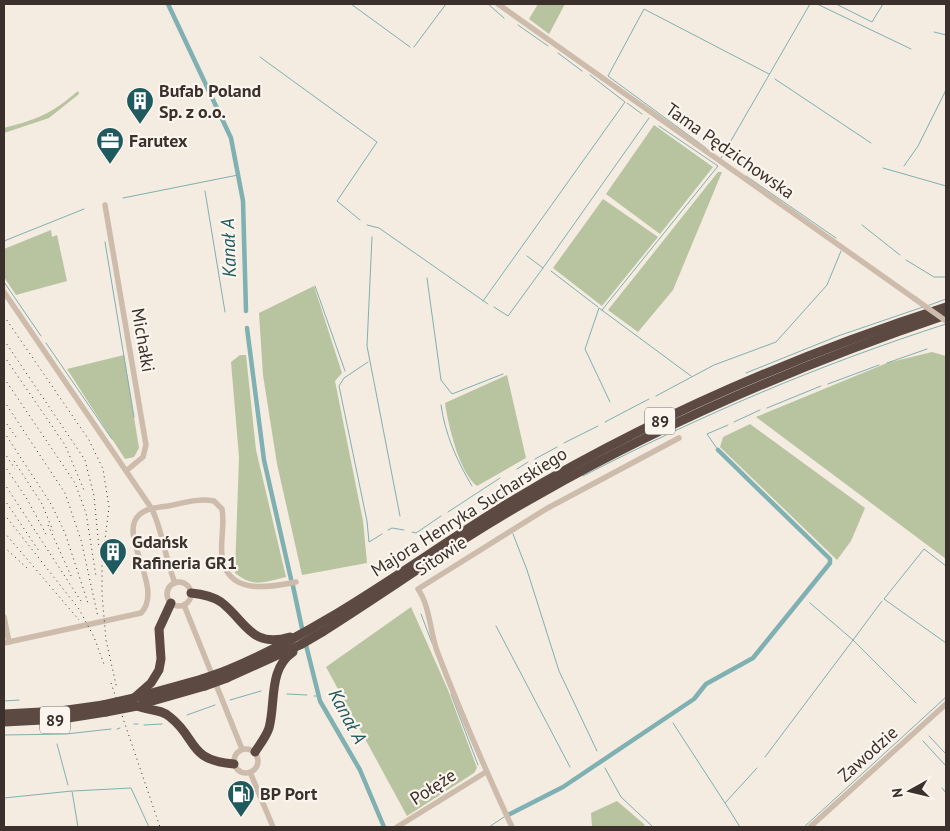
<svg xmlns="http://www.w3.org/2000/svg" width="950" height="831" viewBox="0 0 950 831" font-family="'PT Sans',sans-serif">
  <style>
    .green { fill: #b8c4a0 }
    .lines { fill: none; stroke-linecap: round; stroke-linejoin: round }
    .stream { stroke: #7fb0b2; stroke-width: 1 }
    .canal { stroke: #7fb0b2; stroke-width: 4.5 }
    .minor { stroke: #cdbbac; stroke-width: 5.5 }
    .highway { stroke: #5c4a42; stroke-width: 9 }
    .rail { stroke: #3b302b; stroke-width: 1; stroke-dasharray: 1 4; stroke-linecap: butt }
    .minor-bridge { stroke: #cdbbac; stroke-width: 5.5 }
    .highway-bridge { stroke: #5c4a42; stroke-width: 9 }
    .labels { text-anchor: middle; stroke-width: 4.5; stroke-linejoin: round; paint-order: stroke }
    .shield { fill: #fbf5ee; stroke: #756b66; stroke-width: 1 }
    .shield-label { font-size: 16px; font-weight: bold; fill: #3b302b }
    .poi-label { font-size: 18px; font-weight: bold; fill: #3b302b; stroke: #fbf5ee; text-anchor: start }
    .street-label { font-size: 18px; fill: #3b302b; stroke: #fbf5ee }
    .water-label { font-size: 19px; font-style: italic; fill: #1f5a5e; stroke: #fbf5ee }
  </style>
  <rect width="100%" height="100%" fill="#f4ebe1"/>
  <!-- green -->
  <g class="green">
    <polygon points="538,4 565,4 549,34 529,19"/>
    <path d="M 78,91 L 79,94 L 49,118 L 4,133 L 4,128 C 38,119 51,114 78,91 Z"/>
    <polygon points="654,125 713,167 660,234 606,194"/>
    <polygon points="718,172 722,172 673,290 638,332 608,310"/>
    <polygon points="603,199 658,237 602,306 553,268"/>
    <polygon points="51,230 52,237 57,235 67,281 16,295 4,277 4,249"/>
    <polygon points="314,286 342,373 335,381 363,521 367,563 302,575 277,464 263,375 259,313"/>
    <polygon points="932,352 946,356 946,559 756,417 887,363"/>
    <polygon points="124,355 139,448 134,457 125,459 67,369"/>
    <path d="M 240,355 L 246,355 L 256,450 L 286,577 C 264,582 254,588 235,573 L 239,457 L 231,362 Z"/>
    <path d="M 507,375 L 526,458 L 477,486 C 459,473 448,424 445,403 Z"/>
    <polygon points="750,424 865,508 851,541 837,560 720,447 723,437"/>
    <polygon points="411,607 448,690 477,768 474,773 407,816 326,667"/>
    <polygon points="617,801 645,825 641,827 592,827 591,813"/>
  </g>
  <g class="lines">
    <!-- stream -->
    <g class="stream">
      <polyline points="351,4 410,47"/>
      <polyline points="488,4 504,18"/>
      <polyline points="817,4 911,49"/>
      <polyline points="836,4 872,22 883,4"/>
      <polyline points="518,25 548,46"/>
      <polyline points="934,32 946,35"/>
      <polyline points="414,47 446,4"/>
      <polyline points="558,53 582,71"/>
      <polyline points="260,57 377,142 337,201 360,220"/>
      <polyline points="775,79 871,143"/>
      <polyline points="627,103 642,114"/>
      <polyline points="706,148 608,76 644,9 769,74"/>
      <polyline points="721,158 810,4"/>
      <polyline points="904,166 918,146 946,90"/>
      <polyline points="883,168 946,186"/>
      <polyline points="746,176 836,238"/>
      <polyline points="205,191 225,312"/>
      <polyline points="123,198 238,175"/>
      <polyline points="367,225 379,228 488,304"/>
      <polyline points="862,225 900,255"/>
      <polyline points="372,237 367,346 400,516"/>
      <polyline points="4,241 84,209"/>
      <polyline points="105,242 134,417"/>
      <polyline points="906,260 934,277 946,277"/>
      <polyline points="543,268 649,118"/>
      <polyline points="551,271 598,307"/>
      <polyline points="427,278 441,380 452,394 503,374"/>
      <polyline points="4,282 41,336"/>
      <polyline points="315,286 345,371"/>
      <polyline points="483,301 625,102 590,75"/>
      <polyline points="927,306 946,299"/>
      <polyline points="494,307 508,316 543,268 527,256"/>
      <polyline points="602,310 718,166 659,126"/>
      <polyline points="46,343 112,439"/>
      <polyline points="368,362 344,378 339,386 367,521 369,542 382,534"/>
      <polyline points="887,363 927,349"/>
      <polyline points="746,373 838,336 923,307"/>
      <polyline points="828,384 879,365"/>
      <polyline points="656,396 714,365 776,342 827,285 841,251"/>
      <polyline points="610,402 585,349 599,308 691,376"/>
      <path d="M 441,405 C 445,434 457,461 472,486"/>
      <polyline points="767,408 821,386"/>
      <polyline points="605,422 649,399"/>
      <polyline points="734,422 760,410"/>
      <polyline points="564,443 598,426"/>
      <polyline points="718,450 707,434 728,425"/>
      <polyline points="535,459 557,447"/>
      <polyline points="517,469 528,462"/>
      <path d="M 583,476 C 702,415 818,365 946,324"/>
      <polyline points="448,512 500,478"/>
      <polyline points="388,530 392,528 404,530"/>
      <polyline points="412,532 416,533 441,516"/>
      <polyline points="513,534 527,570 559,671 597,751"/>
      <polyline points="946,566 924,549 884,599 946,643"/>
      <polyline points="810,603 853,640 882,601"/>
      <polyline points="421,614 432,643"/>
      <polyline points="496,626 570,767"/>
      <polyline points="287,694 307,695"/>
      <polyline points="451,694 478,765"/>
      <polyline points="314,696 318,696"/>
      <polyline points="230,700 261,691"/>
      <polyline points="4,701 19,700"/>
      <polyline points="187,715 215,705"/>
      <polyline points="673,723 725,803"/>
      <polyline points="134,724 138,724"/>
      <polyline points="144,725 162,724"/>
      <polyline points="117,729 120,728"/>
      <polyline points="4,735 66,734 111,729"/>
      <polyline points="929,736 946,754"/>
      <polyline points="923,741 946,766"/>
      <polyline points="57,744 68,785"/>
      <polyline points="765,757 853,640 916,703"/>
      <polyline points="605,768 621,797 653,827"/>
      <polyline points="942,788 946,793"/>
      <polyline points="73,791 131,788 149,827"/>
      <polyline points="4,798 72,791 78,827"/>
      <polyline points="489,827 504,817"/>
      <polyline points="740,827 725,803 757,768"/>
      <polyline points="804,827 946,697"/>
    </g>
    <!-- canal -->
    <g class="canal">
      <polyline points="168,4 231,138 243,201 246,311"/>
      <polyline points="247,328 264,460 291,579"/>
      <polyline points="293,586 303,633"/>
      <polyline points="305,641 320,701 360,770 384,827"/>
      <polyline points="508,815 563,787 694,699 706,684 753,658 830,563 830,559 718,450"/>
    </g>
    <!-- minor -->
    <g class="minor">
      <polyline points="498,4 915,299"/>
      <polyline points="105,205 146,445 143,457 126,471"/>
      <path d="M 4,292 L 152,509 C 163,532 165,559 175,583"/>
      <circle cx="179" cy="594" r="12"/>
      <polyline points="184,605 242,749"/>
      <polyline points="4,617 9,642"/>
      <path d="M 4,643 L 141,613 C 165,588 117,535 139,515 C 146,508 159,507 168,506 C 183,503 198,498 214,501 L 222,509 C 225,525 220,541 222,556 C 227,596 269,587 296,582"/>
      <circle cx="246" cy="761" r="12"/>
      <polyline points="250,772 273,827"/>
      <polyline points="397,827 486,772"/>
      <path d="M 512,827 C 485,769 460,711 437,651 C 430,632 430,606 418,589 L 546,509 L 679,438"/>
      <polyline points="810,827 946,704"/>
    </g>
    <!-- highway -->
    <g class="highway">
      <path d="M 191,593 C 202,594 212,596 221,602 C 246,621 251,649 290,637"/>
      <path d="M 225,671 C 330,628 419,557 515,499 C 651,418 796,355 946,307"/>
      <path d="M 227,678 L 300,645 L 324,631 C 395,586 464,536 538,495 C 668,421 804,363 946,315"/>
      <polyline points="137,697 202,679"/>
      <polyline points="134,698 151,683 159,670 161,659 159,629 171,603"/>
      <polyline points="142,704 205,686"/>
      <path d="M 137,706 C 148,711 160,708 170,717 C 198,739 187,760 234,764"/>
      <polyline points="4,714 60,711 103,705"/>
      <polyline points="4,722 62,719 106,712"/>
      <path d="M 255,752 C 260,744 266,737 269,728 C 276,702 268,669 293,652"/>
    </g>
    <!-- rail -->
    <g class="rail">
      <polyline points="4,316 89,440 103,469 109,507 102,564 102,594 106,640 117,689"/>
      <polyline points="4,340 85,460 94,496 99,548"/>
      <polyline points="4,356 65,445 84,490"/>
      <polyline points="4,378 75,483 86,513 96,576"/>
      <polyline points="4,401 65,493 81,540 98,617"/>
      <polyline points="4,420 16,437"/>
      <polyline points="4,432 51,504 65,533 88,603"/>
      <polyline points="4,452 15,469"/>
      <polyline points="14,461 42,504 53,531"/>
      <polyline points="4,465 27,499 47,536"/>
      <polyline points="4,483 81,601"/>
      <polyline points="4,499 39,551"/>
      <polyline points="4,514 79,609 94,637 105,667"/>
      <polyline points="48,525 72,578"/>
      <polyline points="4,532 79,620"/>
      <polyline points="4,547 27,568"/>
      <polyline points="111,683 160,827"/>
    </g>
    <!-- minor-bridge -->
    <polyline class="minor-bridge" points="915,299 946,321"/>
    <!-- highway-bridge -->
    <g class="highway-bridge">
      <polyline points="202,679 225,671"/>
      <polyline points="205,686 227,678"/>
      <polyline points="103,705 134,698"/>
      <polyline points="106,712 137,706"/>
    </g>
  </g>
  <!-- icons -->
  <defs>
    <symbol id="building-pin" viewBox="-11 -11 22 30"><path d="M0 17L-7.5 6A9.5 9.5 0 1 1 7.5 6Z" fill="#1f5a5e" stroke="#fbf5ee"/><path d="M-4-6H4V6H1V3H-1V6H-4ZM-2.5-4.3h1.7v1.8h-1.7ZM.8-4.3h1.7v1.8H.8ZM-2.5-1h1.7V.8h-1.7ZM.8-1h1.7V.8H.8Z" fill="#fff"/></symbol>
    <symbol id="office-pin" viewBox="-11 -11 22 30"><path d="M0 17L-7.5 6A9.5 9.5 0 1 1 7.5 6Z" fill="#1f5a5e" stroke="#fbf5ee"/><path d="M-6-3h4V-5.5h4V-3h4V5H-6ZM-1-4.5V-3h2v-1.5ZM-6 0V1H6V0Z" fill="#fff"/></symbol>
    <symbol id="fuel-pin" viewBox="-11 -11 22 30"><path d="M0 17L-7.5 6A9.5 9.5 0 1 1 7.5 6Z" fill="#1f5a5e" stroke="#fbf5ee"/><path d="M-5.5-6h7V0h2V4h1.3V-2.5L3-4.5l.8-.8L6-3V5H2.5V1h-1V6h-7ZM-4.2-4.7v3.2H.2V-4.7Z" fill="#fff"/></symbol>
  </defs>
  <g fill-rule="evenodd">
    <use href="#building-pin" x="124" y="85" width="32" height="43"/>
    <use href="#office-pin" x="94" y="125" width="32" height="43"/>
    <use href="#building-pin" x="97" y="536" width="32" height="43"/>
    <use href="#fuel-pin" x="225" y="778" width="32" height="43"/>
  </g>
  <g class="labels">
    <!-- shield labels -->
    <g class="shield">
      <rect x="645" y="407.5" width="30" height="27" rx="4"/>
      <rect x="40" y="706.5" width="30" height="27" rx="4"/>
    </g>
    <g class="shield-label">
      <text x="660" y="427">89</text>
      <text x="55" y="726">89</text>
    </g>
    <!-- poi labels -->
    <g class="poi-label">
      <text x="159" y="97">Bufab Poland<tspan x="159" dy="21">Sp. z o.o.</tspan></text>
      <text x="129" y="147">Farutex</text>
      <text x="132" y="548">Gdańsk<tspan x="132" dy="21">Rafineria GR1</tspan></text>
      <text x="260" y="800">BP Port</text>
    </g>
    <!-- street labels -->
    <g class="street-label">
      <text transform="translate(730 151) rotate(35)" y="6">Tama Pędzichowska</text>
      <text transform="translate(143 340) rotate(80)" y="6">Michałki</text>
      <text transform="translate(469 512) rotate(-32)" y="6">Majora Henryka Sucharskiego</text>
      <text transform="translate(441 556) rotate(-33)" y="6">Sitowie</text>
      <text transform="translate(868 754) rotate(-42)" y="6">Zawodzie</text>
      <text transform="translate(433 787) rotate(-33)" y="6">Połęże</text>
    </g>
    <!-- water labels -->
    <g class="water-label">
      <text transform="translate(228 248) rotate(-92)" y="7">Kanał A</text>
      <text transform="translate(348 716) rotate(62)" y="7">Kanał A</text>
    </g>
  </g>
  <!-- border -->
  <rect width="950" height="831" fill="none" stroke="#3b302b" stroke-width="10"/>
  <!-- north arrow -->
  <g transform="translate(910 791) rotate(262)" stroke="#fbf5ee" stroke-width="4" paint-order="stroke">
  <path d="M0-4L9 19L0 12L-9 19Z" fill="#3b302b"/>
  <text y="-8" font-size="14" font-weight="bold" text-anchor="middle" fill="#3b302b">N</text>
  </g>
</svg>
